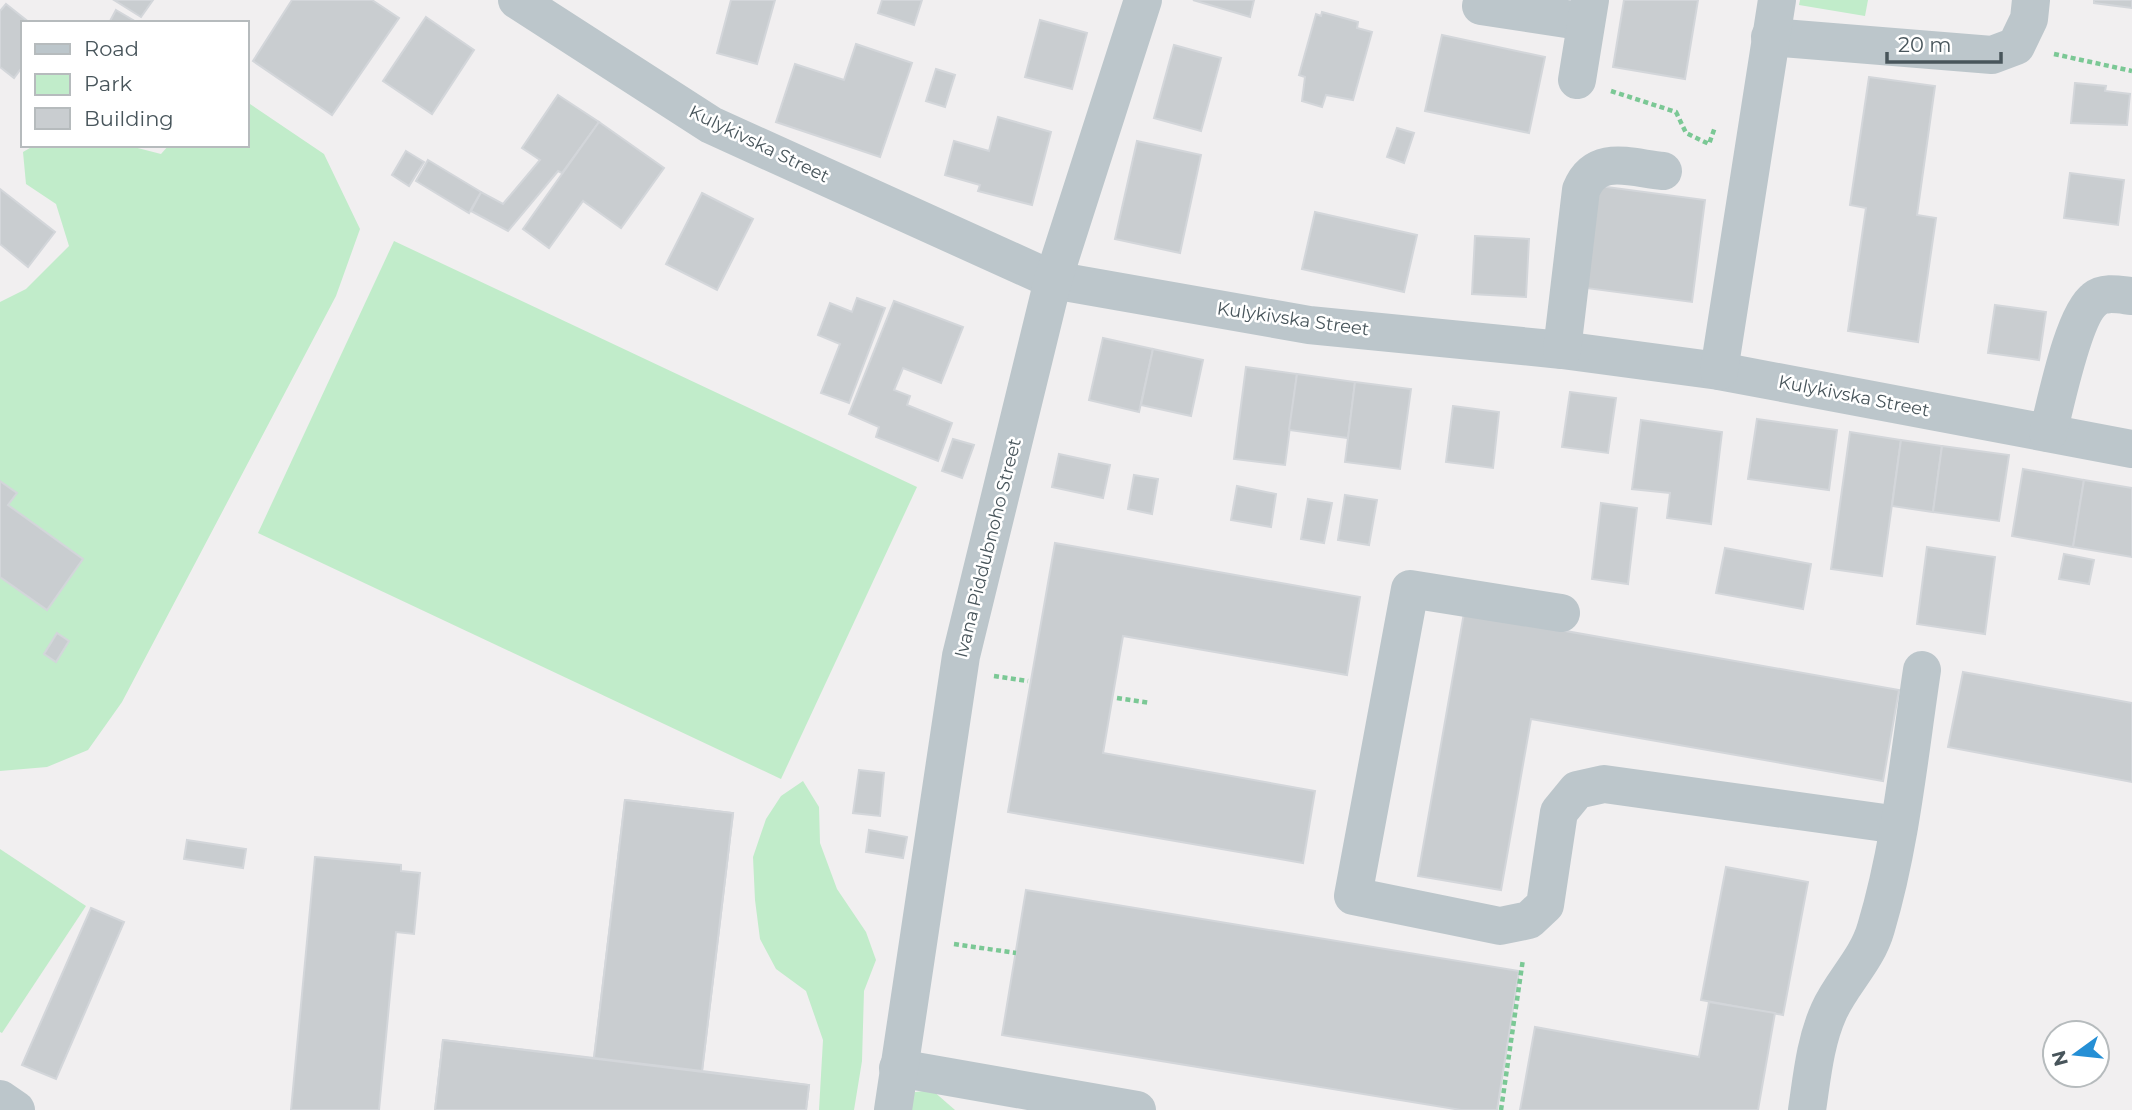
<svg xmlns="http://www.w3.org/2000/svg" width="2132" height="1110" viewBox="0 0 2132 1110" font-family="Montserrat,sans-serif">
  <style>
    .green { fill: #c1ecca }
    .building { fill: #c9cdd0; stroke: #d3d6da; stroke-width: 2 }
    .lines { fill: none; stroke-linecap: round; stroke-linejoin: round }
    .path { stroke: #7bc895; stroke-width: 4.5; stroke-dasharray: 5 3.5; stroke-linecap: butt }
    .minor { stroke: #bcc6cb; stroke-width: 38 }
    .labels { text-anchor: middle; stroke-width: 5; stroke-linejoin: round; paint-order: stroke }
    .street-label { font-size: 18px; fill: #48555b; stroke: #fff }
  </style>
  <rect width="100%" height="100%" fill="#f1eff0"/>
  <!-- green -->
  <g class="green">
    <polygon points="1800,0 1868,0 1865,16 1799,5"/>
    <polygon points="247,102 324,154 360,229 336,296 122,702 88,750 47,767 0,771 0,302 26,289 69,246 56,204 26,184 23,152 35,145 126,145 161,154 169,145 247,145"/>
    <polygon points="394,241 917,487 781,779 258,533"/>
    <polygon points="803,781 819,807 820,843 837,889 866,932 876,960 864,991 862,1061 854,1110 819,1110 823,1040 806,991 776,969 760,939 755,900 753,857 766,819 781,796"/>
    <polygon points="0,849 86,906 2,1033 0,1032"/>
    <polygon points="932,1090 955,1110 892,1110 899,1094"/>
  </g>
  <!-- building -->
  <g class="building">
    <polygon points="114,0 153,0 141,17"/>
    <polygon points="292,0 372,0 399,18 332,115 253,61"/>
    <polygon points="731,0 775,0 757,64 717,53"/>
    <polygon points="882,0 922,0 914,25 878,13"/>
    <polygon points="1193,0 1254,0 1250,17"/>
    <polygon points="1624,0 1698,0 1685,79 1613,67"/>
    <polygon points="2094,0 2132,0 2132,8 2094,3"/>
    <polygon points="6,4 30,23 23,23 23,66 14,78 0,67 0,11"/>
    <polygon points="116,10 138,23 109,23"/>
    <polygon points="1322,12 1358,22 1357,28 1372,32 1353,100 1326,95 1322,107 1302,101 1305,77 1299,75 1316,14 1321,16"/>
    <polygon points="426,17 474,50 432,114 383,81"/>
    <polygon points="1040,20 1087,33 1072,89 1025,77"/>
    <polygon points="1442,35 1545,57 1529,133 1425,111"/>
    <polygon points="856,44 912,63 880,157 776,122 795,64 844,80"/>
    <polygon points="1174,45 1221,58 1201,131 1154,118"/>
    <polygon points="936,69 955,75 945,107 926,101"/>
    <polygon points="1869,77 1935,86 1917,215 1936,218 1918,342 1848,331 1866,208 1850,205"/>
    <polygon points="2075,83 2106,86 2105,91 2130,94 2127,125 2071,123"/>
    <polygon points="558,95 599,122 562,173 558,171 508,231 471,211 481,192 503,204 540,160 522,148"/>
    <polygon points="998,117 1051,132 1032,205 978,191 980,185 945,175 954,141 989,151"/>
    <polygon points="599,122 664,168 621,228 583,201 549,248 523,229"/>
    <polygon points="1397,128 1414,133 1404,163 1387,157"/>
    <polygon points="1137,141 1201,155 1180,253 1115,239"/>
    <polygon points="406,151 424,162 409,186 392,175"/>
    <polygon points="428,160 481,192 469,213 416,181"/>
    <polygon points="2070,173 2124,180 2118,225 2064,218"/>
    <polygon points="1599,186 1705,200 1692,302 1586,288"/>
    <polygon points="0,189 55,232 28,267 0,244"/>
    <polygon points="702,193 753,219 717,290 666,264"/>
    <polygon points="1315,212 1417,235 1404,292 1302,269"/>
    <polygon points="1475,236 1529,239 1526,297 1472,294"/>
    <polygon points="857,298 885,308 849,403 821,393 840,344 818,335 830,303 852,312"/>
    <polygon points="894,301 963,327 941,383 903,368 894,390 910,396 907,405 952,423 938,461 876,437 879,427 849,414"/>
    <polygon points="1995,305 2046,312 2039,360 1988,353"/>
    <polygon points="1103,338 1153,349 1139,412 1089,400"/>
    <polygon points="1153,349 1203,360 1191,416 1141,405"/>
    <polygon points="1246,367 1297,374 1285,465 1234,459"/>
    <polygon points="1297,374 1355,382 1348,438 1289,430"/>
    <polygon points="1355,382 1411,389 1400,469 1345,462"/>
    <polygon points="1570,392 1616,398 1608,453 1562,447"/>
    <polygon points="1453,406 1499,412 1493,468 1446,462"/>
    <polygon points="1757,419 1837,430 1829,490 1748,479"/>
    <polygon points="1641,420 1722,432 1711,524 1667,518 1670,493 1632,489"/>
    <polygon points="1850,432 1901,440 1882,576 1831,569"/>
    <polygon points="953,439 974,445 962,478 942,471"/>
    <polygon points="1901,440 1942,446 1933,512 1892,506"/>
    <polygon points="1942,446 2009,455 1999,521 1933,512"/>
    <polygon points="1059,454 1110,465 1103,498 1052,487"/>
    <polygon points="2023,469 2084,480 2073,547 2012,536"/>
    <polygon points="1134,475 1158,479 1152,514 1128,509"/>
    <polygon points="2084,480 2132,488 2132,557 2073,547"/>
    <polygon points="0,481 17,493 8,505 83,559 47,610 0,577"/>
    <polygon points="1237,486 1276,494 1271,527 1231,520"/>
    <polygon points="1345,495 1377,500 1369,545 1338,540"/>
    <polygon points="1308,499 1332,503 1324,543 1301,539"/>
    <polygon points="1601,503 1637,508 1628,584 1592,579"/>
    <polygon points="1055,543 1360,597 1347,675 1123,636 1103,753 1315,791 1303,863 1008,812"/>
    <polygon points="1927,547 1995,557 1985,634 1917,624"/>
    <polygon points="1725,548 1811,564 1803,609 1716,593"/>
    <polygon points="2064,554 2094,560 2089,584 2059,579"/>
    <polygon points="1464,613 1899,690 1883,781 1531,719 1501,890 1418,876"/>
    <polygon points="57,633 69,641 56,662 44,654"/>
    <polygon points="1963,672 2132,703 2132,782 1948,747"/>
    <polygon points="859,770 884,773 880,816 853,813"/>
    <polygon points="625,800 733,813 702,1071 809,1085 806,1110 435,1110 443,1040 594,1058"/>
    <polygon points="625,800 733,813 702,1071 594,1058"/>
    <polygon points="869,830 907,837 903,858 866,852"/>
    <polygon points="187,840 246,849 243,868 184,859"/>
    <polygon points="315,857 401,865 401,871 420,873 414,934 396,932 379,1110 291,1110"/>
    <polygon points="1726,867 1808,882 1783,1015 1701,1000"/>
    <polygon points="1026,890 1519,971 1497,1110 1461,1110 1002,1035"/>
    <polygon points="91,908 124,922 56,1079 22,1065"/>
    <polygon points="1709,1002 1775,1013 1758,1110 1520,1110 1535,1027 1699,1057"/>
    <polygon points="443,1040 809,1085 806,1110 435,1110"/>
  </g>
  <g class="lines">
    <!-- path -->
    <g class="path">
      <polyline points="2054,54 2132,71"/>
      <polyline points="1611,91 1676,112 1686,133 1709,144 1715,127"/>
      <polyline points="994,676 1028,681"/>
      <polyline points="1117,698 1150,703"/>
      <polyline points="954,944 1016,953"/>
      <polyline points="1501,1110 1523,959"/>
    </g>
    <!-- minor -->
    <g class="minor">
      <polyline points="517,0 711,125 1053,280 1309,325 1562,350 1719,371 2132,449"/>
      <polyline points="1481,6 1586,22"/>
      <polyline points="1770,37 1992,55 2016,46 2029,19 2031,0"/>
      <polyline points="1577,80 1590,0"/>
      <path d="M 1562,350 L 1581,190 C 1596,153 1631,168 1663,171"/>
      <polyline points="1719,371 1777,0"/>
      <path d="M 2048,433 C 2056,403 2073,315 2095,299 C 2104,291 2121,295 2132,296"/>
      <polyline points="1561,613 1410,589 1353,896 1500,926 1529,920 1545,905 1559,812 1577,790 1604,784 1899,825"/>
      <polyline points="898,1068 1137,1110"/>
      <polyline points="0,1099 16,1110"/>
      <polyline points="893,1110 961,656 1053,280 1143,0"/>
      <path d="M 1807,1110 C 1812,1077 1815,1042 1829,1011 C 1842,982 1867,960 1876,928 C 1901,844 1909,756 1922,670"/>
    </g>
  </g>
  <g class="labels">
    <!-- street labels -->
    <g class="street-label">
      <text transform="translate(759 144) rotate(26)" y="6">Kulykivska Street</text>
      <text transform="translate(1293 319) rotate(8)" y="6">Kulykivska Street</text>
      <text transform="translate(1854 396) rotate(11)" y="6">Kulykivska Street</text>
      <text transform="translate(988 548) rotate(-76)" y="6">Ivana Piddubnoho Street</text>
    </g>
  </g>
  <!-- legend -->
  <rect x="21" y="21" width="228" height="126" fill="#ffffff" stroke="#b6bbbd" stroke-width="2"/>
  <rect x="35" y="44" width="35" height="10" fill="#bcc6cb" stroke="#b6bbbd" stroke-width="2"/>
  <text x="84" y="56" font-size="21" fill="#48555b">Road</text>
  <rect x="35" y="74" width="35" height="21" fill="#c1ecca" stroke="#b6bbbd" stroke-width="2"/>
  <text x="84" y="91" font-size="21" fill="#48555b">Park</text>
  <rect x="35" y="108" width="35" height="21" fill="#c9cdd0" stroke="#b6bbbd" stroke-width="2"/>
  <text x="84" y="126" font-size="21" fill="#48555b">Building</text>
  <!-- north arrow -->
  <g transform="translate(2076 1054) rotate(255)"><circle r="33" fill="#ffffff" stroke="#b6bbbd" stroke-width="2"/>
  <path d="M0-5L12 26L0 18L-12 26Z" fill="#258fd5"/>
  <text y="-10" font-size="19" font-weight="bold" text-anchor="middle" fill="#48555b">N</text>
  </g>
  <!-- scale -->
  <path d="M1887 52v10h114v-10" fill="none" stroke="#48555b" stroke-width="3.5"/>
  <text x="1898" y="52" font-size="21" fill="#48555b" stroke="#ffffff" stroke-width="5" paint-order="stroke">20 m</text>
</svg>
